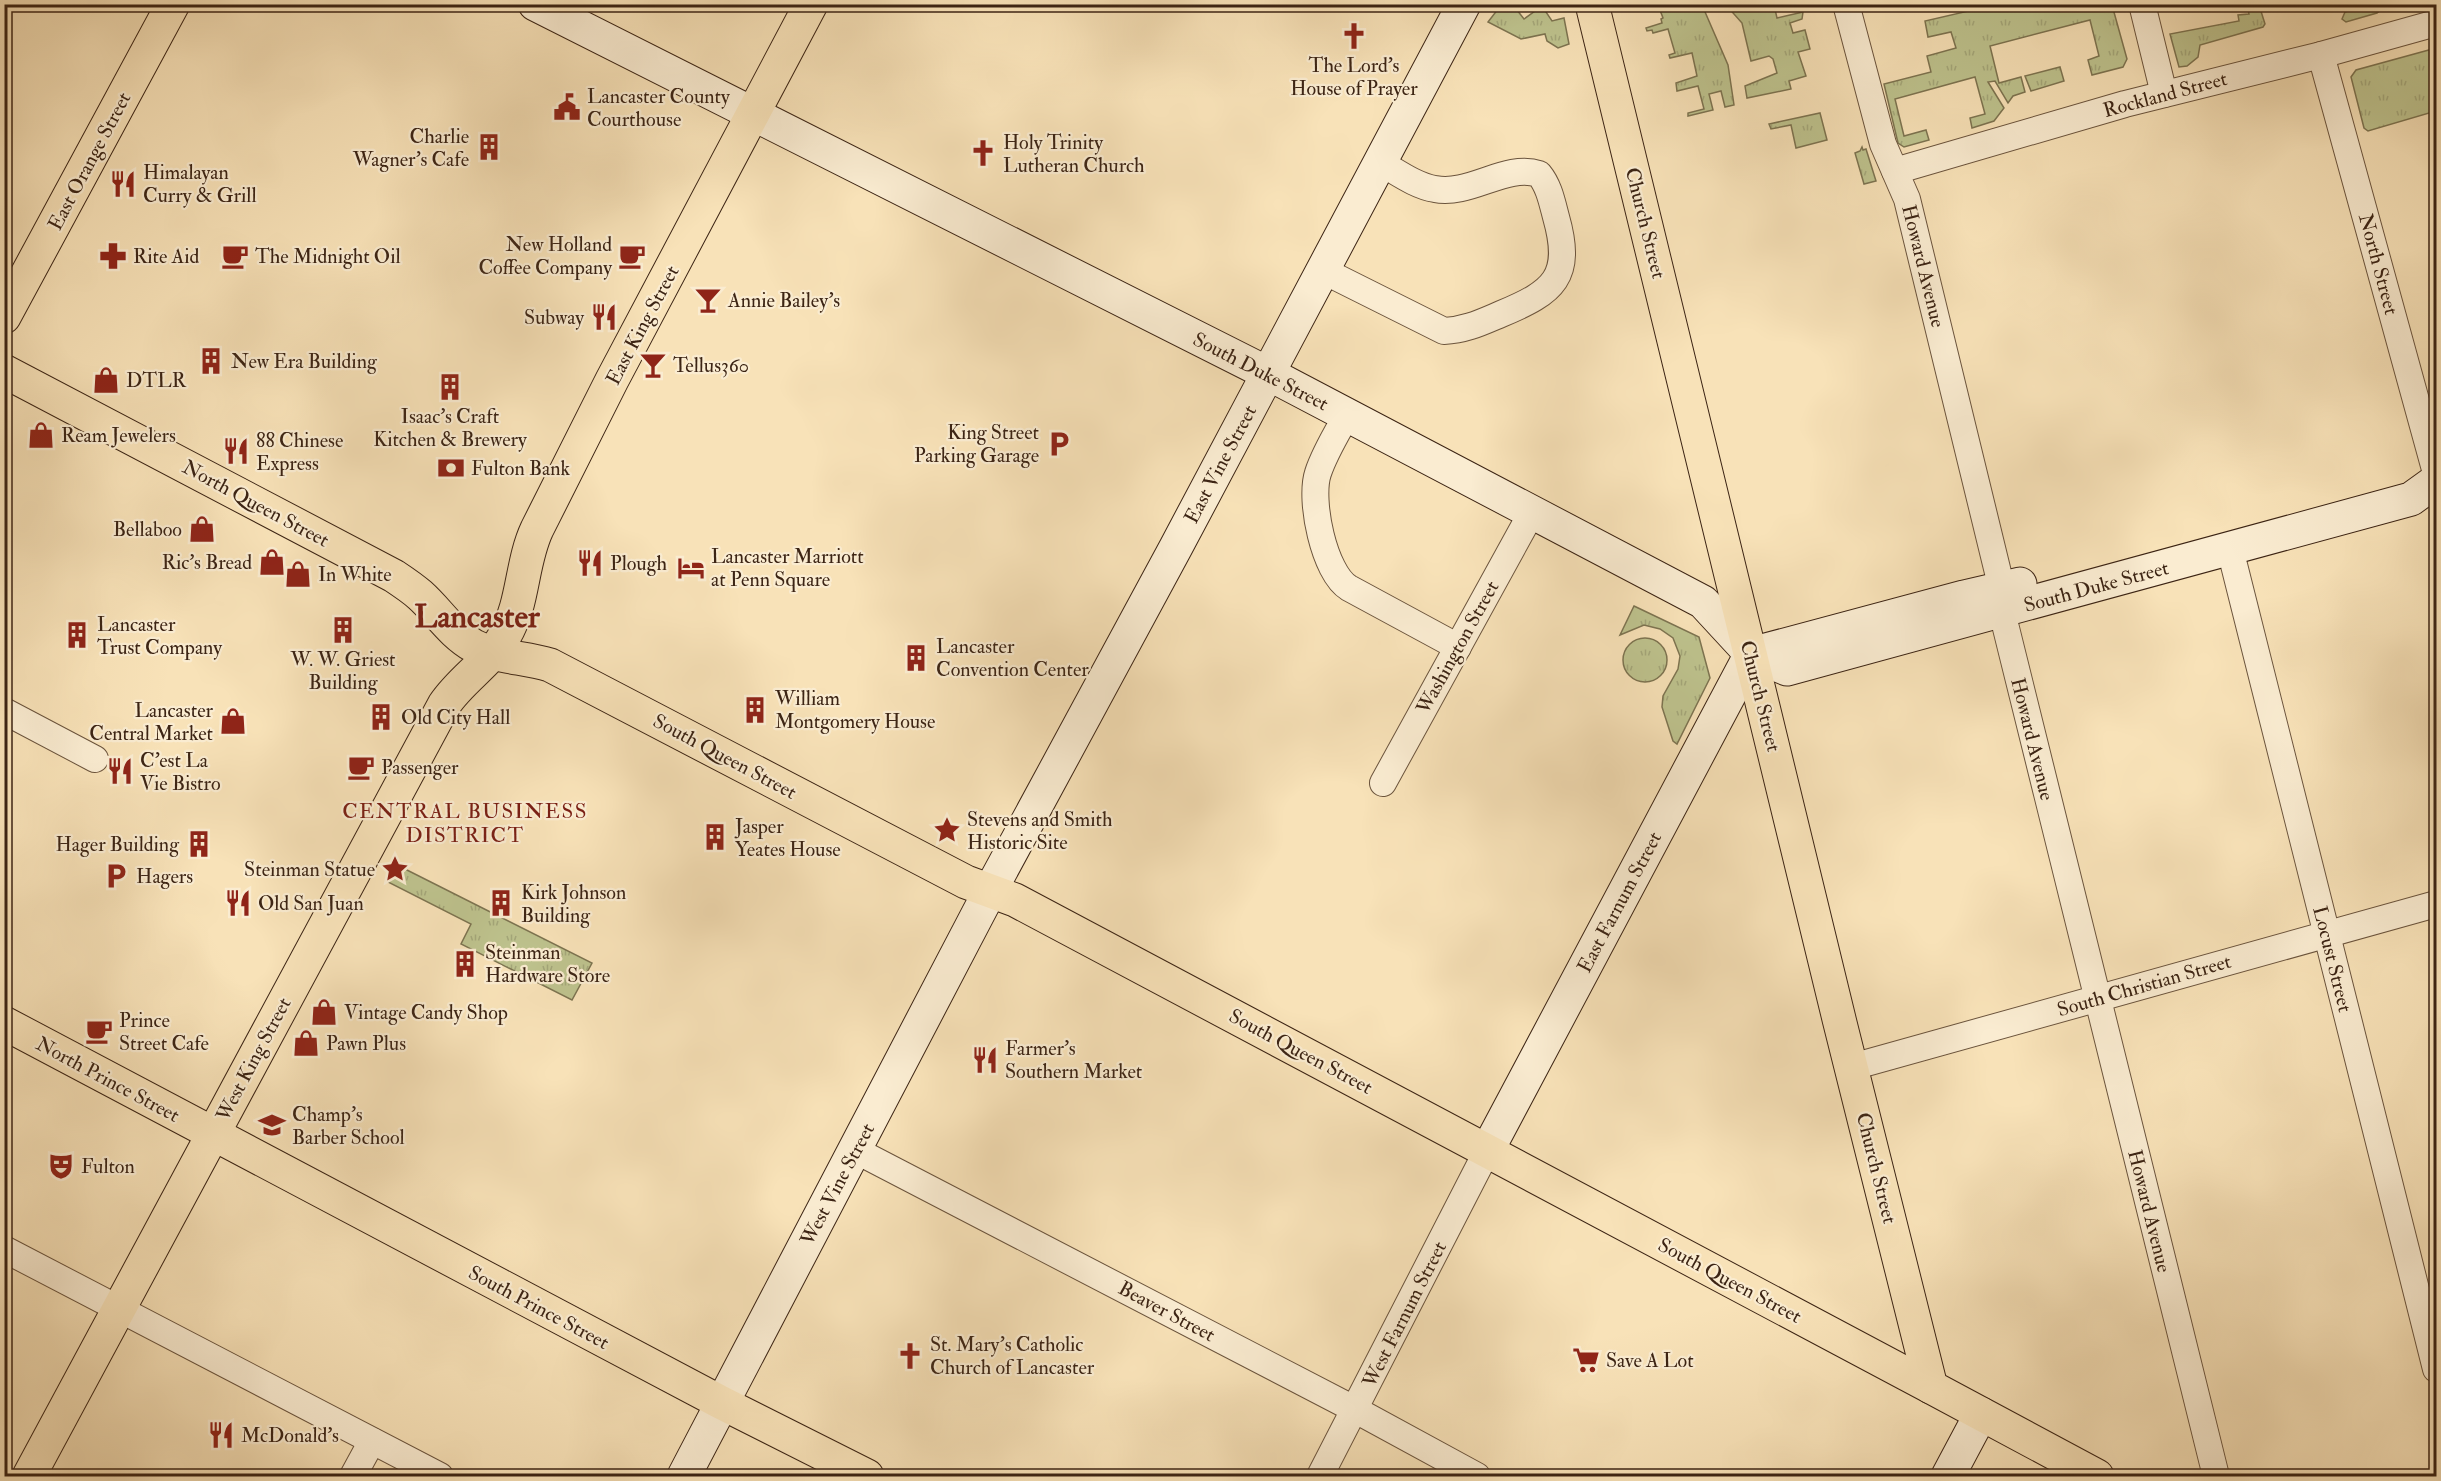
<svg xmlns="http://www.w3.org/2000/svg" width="2441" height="1481" viewBox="0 0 2441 1481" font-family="'IM FELL Double Pica',serif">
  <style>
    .grass { fill: url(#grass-tufts); stroke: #7d7451; stroke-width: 1.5 }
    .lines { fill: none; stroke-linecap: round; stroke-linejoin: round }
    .street-casing { stroke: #6b543d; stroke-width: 28 }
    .secondary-casing { stroke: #3c2414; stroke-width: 35 }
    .primary-casing { stroke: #3c2414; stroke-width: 35 }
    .highway-casing { stroke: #3c2414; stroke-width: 35 }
    .street { stroke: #faecd1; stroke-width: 26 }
    .secondary { stroke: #faecd1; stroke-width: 33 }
    .primary { stroke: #f8e2b8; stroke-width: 33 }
    .highway { stroke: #f8e2b8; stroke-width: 33 }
    .labels { text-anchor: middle; stroke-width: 4.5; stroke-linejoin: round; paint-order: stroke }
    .poi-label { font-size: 20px; fill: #3c2414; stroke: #faecd1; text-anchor: start }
    .street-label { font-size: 20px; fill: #3c2414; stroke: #faecd1 }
    .neighbourhood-label { font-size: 21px; letter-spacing: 1.5px; fill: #7a1f14; stroke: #faecd1 }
    .town-label { font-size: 32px; font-weight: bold; fill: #7a1f14; stroke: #faecd1 }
  </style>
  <defs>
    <pattern id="grass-tufts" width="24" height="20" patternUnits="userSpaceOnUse" patternTransform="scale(1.5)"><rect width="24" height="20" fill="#bec38e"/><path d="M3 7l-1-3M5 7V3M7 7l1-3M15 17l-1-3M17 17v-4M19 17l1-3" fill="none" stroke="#a4a77a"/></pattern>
  </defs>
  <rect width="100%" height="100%" fill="#f8e2b8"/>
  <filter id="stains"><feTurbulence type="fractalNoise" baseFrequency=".00333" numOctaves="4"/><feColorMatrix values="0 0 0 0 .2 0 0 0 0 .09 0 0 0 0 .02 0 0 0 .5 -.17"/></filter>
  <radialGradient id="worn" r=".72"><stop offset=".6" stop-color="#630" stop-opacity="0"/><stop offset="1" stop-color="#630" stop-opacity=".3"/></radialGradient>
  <!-- grass -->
  <g class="grass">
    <polygon points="1506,4 1513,5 1524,19 1542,6 1552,21 1564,18 1569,44 1558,48 1547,41 1545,34 1521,39 1488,22 1498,9"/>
    <polygon points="2371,4 2387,5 2377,13 2346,22 2342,19 2345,12"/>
    <polygon points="1658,5 1702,5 1728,65 1734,105 1725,107 1721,91 1709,94 1713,110 1688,116 1688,113 1704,109 1698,86 1677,91 1676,83 1697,76 1692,53 1670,58 1669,55 1675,53 1668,29 1653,33 1652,30 1647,31 1646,28 1662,23 1661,19 1663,18"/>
    <polygon points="1726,5 1774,5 1777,18 1803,12 1802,19 1790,23 1793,33 1805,30 1810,49 1798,52 1806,76 1789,81 1791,89 1747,98 1745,86 1777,73 1773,59 1769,56 1751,61 1742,23"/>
    <polygon points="1986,5 2112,5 2127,59 2123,67 2092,75 2088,60 2099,56 2090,20 1990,46 1999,83 2021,77 2025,92 2013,96 2008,103 1995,81 1988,82 2004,108 1994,121 1972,128 1970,118 1985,114 1975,77 1895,99 1904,136 1926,130 1929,140 1904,147 1898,143 1884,84 1931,72 1927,56 1956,48 1951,32 1928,37 1925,21 1986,7"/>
    <polygon points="2247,5 2259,5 2265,24 2263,27 2200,45 2198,57 2187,66 2179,67 2170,34 2239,21 2238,15 2249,14"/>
    <polygon points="2436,48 2436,111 2368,131 2364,128 2351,77 2356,70"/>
    <polygon points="2060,67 2064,81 2031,91 2025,76"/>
    <polygon points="1820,113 1827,140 1796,148 1791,125 1771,129 1769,124"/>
    <polygon points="1862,147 1863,150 1866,149 1876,181 1864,184 1855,153 1860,151"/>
    <polygon points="1634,606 1699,637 1710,678 1677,744 1673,741 1662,707 1663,696 1678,669 1680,656 1673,638 1660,629 1644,625 1620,635"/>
    <circle cx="1645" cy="660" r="22"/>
    <polygon points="395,864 592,963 572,1000 461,944 471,924 386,881"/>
  </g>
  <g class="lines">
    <defs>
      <g id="street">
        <polyline points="1846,4 1883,144 1907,199 2002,589 2002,612 2216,1476"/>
        <polyline points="2142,4 2164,94"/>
        <polyline points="2321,55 2436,473"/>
        <polyline points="1895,171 2125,104 2321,55 2436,23"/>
        <path d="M 1324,271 L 1444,331 C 1466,330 1482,322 1501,314 C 1554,292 1573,277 1556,217 C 1552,202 1549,186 1539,174 C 1506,163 1470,196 1435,189 C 1416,186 1397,172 1381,163"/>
        <path d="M 1347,415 C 1337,433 1325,452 1318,473 C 1309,500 1324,573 1349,588 L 1458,647"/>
        <polyline points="2230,549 2436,1369"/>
        <polyline points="4,711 95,759"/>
        <polyline points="1383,783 1532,512"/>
        <polyline points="1852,1067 2436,904"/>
        <polyline points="855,1150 1352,1408 1477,1476"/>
        <polyline points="4,1249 440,1476"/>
        <polyline points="353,1476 372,1441"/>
        <polyline points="1320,1476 1487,1151"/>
      </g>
      <g id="secondary">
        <polyline points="535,4 1269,374 1703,602 1751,654 1787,669 2411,499 2436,481"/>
        <polyline points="1751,654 1964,597 2020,584"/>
        <polyline points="1487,1151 1751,654"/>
        <polyline points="684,1476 990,891 1176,547 1464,4"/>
        <polyline points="1948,1476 1981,1414"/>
      </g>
      <g id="primary">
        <polyline points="4,317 173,4"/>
        <path d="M 4,371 L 394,576 C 403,582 412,588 420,595 C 439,612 451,633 474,646 C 497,658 525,657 550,665 L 966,882 L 1015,900 L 1931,1387"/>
        <path d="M 29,1476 L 444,705 C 462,678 490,663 505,635 C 524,603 521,563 537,529 L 612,380 L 811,4"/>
      </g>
      <g id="highway">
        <polyline points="1592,4 1839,1019 1931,1387 2097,1476"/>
        <polyline points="4,1023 722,1403 867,1476"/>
      </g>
    </defs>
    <!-- street casing -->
    <use href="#street" class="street-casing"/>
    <!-- secondary casing -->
    <use href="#secondary" class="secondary-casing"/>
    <!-- primary casing -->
    <use href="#primary" class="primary-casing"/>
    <!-- highway casing -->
    <use href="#highway" class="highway-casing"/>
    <!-- street -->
    <use href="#street" class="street"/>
    <!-- secondary -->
    <use href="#secondary" class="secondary"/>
    <!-- primary -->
    <use href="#primary" class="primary"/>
    <!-- highway -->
    <use href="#highway" class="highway"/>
  </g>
  <!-- icons -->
  <defs>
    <symbol id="church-bare" viewBox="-9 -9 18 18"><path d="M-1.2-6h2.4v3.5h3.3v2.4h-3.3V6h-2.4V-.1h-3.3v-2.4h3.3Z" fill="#8f2418" stroke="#faecd1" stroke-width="2.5" paint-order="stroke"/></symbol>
    <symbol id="civic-bare" viewBox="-9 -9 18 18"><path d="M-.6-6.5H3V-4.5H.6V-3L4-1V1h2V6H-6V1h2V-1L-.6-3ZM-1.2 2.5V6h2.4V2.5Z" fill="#8f2418" stroke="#faecd1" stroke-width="2.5" paint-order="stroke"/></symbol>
    <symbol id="building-bare" viewBox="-9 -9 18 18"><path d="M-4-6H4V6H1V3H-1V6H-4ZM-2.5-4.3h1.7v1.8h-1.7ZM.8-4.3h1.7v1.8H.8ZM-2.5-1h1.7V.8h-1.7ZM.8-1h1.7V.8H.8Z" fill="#8f2418" stroke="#faecd1" stroke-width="2.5" paint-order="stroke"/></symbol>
    <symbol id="restaurant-bare" viewBox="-9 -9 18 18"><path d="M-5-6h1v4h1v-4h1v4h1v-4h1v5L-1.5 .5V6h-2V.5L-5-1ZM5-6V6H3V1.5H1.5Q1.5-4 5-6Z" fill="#8f2418" stroke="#faecd1" stroke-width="2.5" paint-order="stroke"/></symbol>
    <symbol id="pharmacy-bare" viewBox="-9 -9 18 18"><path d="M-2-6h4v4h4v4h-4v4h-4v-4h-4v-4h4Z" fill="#8f2418" stroke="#faecd1" stroke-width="2.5" paint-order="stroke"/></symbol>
    <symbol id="cafe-bare" viewBox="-9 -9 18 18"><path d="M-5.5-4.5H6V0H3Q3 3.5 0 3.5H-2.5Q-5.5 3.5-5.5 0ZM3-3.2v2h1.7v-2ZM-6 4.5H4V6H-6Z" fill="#8f2418" stroke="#faecd1" stroke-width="2.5" paint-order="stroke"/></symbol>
    <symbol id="bar-bare" viewBox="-9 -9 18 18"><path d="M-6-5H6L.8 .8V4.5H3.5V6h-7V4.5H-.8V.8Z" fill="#8f2418" stroke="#faecd1" stroke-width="2.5" paint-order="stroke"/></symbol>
    <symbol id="shop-bare" viewBox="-9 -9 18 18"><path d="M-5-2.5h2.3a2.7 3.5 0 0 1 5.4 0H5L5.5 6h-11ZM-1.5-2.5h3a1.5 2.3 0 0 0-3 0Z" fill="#8f2418" stroke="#faecd1" stroke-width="2.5" paint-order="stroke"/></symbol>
    <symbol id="parking-bare" viewBox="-9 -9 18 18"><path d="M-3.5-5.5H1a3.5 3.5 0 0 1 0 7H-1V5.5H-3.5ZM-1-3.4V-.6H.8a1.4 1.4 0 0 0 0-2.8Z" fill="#8f2418" stroke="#faecd1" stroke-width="2.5" paint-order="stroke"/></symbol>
    <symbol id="bank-bare" viewBox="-9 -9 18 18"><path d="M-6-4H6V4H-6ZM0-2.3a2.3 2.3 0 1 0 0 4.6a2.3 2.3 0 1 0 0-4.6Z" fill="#8f2418" stroke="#faecd1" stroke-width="2.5" paint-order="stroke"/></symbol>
    <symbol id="hotel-bare" viewBox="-9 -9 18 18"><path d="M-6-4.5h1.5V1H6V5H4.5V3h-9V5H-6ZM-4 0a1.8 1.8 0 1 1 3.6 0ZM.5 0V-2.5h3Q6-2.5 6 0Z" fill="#8f2418" stroke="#faecd1" stroke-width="2.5" paint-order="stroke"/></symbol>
    <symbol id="sight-bare" viewBox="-9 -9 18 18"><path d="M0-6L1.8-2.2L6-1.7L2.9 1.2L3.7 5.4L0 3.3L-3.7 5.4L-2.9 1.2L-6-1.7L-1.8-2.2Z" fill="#8f2418" stroke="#faecd1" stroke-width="2.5" paint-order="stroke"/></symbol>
    <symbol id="school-bare" viewBox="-9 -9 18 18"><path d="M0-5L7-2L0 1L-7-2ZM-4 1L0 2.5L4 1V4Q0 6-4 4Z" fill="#8f2418" stroke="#faecd1" stroke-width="2.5" paint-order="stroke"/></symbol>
    <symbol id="theatre-bare" viewBox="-9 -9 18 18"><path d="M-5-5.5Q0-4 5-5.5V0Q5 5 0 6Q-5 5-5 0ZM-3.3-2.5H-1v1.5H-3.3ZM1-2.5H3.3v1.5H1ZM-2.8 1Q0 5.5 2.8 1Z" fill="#8f2418" stroke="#faecd1" stroke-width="2.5" paint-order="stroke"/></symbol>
    <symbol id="supermarket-bare" viewBox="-9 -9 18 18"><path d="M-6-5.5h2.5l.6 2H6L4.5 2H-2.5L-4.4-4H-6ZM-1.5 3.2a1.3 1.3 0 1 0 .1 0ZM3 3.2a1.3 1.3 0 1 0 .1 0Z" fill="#8f2418" stroke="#faecd1" stroke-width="2.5" paint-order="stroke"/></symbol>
  </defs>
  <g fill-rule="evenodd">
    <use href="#church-bare" x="1335" y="17" width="38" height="38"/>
    <use href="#civic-bare" x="548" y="88" width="38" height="38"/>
    <use href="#building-bare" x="470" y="128" width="38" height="38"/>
    <use href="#church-bare" x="964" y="134" width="38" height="38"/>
    <use href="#restaurant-bare" x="104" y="165" width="38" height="38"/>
    <use href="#pharmacy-bare" x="94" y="237" width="38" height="38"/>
    <use href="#cafe-bare" x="216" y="237" width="38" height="38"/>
    <use href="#cafe-bare" x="613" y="237" width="38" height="38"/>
    <use href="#bar-bare" x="689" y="281" width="38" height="38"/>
    <use href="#restaurant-bare" x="585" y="298" width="38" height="38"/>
    <use href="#building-bare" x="192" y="342" width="38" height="38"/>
    <use href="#bar-bare" x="634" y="346" width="38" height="38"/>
    <use href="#shop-bare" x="87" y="361" width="38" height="38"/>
    <use href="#building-bare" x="431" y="368" width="38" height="38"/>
    <use href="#shop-bare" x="22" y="416" width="38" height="38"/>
    <use href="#parking-bare" x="1040" y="425" width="38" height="38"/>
    <use href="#restaurant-bare" x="217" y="432" width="38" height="38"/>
    <use href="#bank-bare" x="432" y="449" width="38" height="38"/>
    <use href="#shop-bare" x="183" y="510" width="38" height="38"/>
    <use href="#shop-bare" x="253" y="543" width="38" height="38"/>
    <use href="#restaurant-bare" x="571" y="544" width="38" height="38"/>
    <use href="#hotel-bare" x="672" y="549" width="38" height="38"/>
    <use href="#shop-bare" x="279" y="555" width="38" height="38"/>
    <use href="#building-bare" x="324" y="611" width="38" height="38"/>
    <use href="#building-bare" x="58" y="616" width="38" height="38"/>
    <use href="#building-bare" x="897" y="639" width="38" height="38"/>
    <use href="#building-bare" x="736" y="691" width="38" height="38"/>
    <use href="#building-bare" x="362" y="698" width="38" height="38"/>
    <use href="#shop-bare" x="214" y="702" width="38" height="38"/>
    <use href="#cafe-bare" x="342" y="748" width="38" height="38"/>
    <use href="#restaurant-bare" x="101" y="752" width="38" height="38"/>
    <use href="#sight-bare" x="928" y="811" width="38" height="38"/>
    <use href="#building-bare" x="696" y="818" width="38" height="38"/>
    <use href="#building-bare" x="180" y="825" width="38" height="38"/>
    <use href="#sight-bare" x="376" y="850" width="38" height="38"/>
    <use href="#parking-bare" x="97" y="857" width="38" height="38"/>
    <use href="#restaurant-bare" x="219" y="884" width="38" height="38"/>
    <use href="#building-bare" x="482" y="884" width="38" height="38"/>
    <use href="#building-bare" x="446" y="945" width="38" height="38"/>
    <use href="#shop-bare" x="305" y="993" width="38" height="38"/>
    <use href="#cafe-bare" x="80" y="1012" width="38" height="38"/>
    <use href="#shop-bare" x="287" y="1024" width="38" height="38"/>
    <use href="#restaurant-bare" x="966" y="1041" width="38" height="38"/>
    <use href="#school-bare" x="253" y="1106" width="38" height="38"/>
    <use href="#theatre-bare" x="42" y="1147" width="38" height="38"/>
    <use href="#church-bare" x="891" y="1337" width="38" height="38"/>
    <use href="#supermarket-bare" x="1567" y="1341" width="38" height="38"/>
    <use href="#restaurant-bare" x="202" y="1416" width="38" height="38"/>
  </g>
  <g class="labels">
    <!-- poi labels -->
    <g class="poi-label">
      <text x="1354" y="72" text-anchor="middle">The Lord's<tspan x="1354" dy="23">House of Prayer</tspan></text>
      <text x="587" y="103">Lancaster County<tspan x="587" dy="23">Courthouse</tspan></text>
      <text x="469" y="143" text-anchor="end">Charlie<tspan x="469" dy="23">Wagner's Cafe</tspan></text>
      <text x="1003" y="149">Holy Trinity<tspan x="1003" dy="23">Lutheran Church</tspan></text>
      <text x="143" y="179">Himalayan<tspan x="143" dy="23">Curry &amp; Grill</tspan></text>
      <text x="612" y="251" text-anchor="end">New Holland<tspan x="612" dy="23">Coffee Company</tspan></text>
      <text x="133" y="263">Rite Aid</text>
      <text x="255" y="263">The Midnight Oil</text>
      <text x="728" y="307">Annie Bailey's</text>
      <text x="584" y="324" text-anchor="end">Subway</text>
      <text x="231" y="368">New Era Building</text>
      <text x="673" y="372">Tellus360</text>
      <text x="126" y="387">DTLR</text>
      <text x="450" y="423" text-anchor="middle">Isaac's Craft<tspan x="450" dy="23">Kitchen &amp; Brewery</tspan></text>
      <text x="1039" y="439" text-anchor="end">King Street<tspan x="1039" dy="23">Parking Garage</tspan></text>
      <text x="61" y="442">Ream Jewelers</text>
      <text x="256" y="447">88 Chinese<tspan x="256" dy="23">Express</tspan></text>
      <text x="471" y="475">Fulton Bank</text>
      <text x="182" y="536" text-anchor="end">Bellaboo</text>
      <text x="711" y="563">Lancaster Marriott<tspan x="711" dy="23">at Penn Square</tspan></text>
      <text x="252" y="569" text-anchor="end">Ric’s Bread</text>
      <text x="610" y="570">Plough</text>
      <text x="318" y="581">In White</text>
      <text x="97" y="631">Lancaster<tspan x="97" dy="23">Trust Company</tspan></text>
      <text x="936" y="653">Lancaster<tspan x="936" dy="23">Convention Center</tspan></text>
      <text x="343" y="666" text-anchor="middle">W. W. Griest<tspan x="343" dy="23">Building</tspan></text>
      <text x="775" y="705">William<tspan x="775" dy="23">Montgomery House</tspan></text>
      <text x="213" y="717" text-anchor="end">Lancaster<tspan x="213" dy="23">Central Market</tspan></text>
      <text x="401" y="724">Old City Hall</text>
      <text x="140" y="767">C'est La<tspan x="140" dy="23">Vie Bistro</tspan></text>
      <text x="381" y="774">Passenger</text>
      <text x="967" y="826">Stevens and Smith<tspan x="967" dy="23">Historic Site</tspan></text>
      <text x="735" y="833">Jasper<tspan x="735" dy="23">Yeates House</tspan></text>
      <text x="179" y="851" text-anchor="end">Hager Building</text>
      <text x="375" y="876" text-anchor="end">Steinman Statue</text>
      <text x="136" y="883">Hagers</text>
      <text x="521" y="899">Kirk Johnson<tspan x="521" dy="23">Building</tspan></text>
      <text x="258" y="910">Old San Juan</text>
      <text x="485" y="959">Steinman<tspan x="485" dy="23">Hardware Store</tspan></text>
      <text x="344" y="1019">Vintage Candy Shop</text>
      <text x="119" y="1027">Prince<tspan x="119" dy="23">Street Cafe</tspan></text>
      <text x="326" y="1050">Pawn Plus</text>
      <text x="1005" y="1055">Farmer's<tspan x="1005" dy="23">Southern Market</tspan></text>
      <text x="292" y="1121">Champ’s<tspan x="292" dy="23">Barber School</tspan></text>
      <text x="81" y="1173">Fulton</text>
      <text x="930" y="1351">St. Mary's Catholic<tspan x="930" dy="23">Church of Lancaster</tspan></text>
      <text x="1606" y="1367">Save A Lot</text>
      <text x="241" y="1442">McDonald's</text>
    </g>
    <!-- street labels -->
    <g class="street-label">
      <text transform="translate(2165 94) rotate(-15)" y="7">Rockland Street</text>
      <text transform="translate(89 161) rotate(-62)" y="7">East Orange Street</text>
      <text transform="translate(1646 223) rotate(76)" y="7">Church Street</text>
      <text transform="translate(2379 264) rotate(75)" y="7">North Street</text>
      <text transform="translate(1924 266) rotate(76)" y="7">Howard Avenue</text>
      <text transform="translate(642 325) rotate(-62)" y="7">East King Street</text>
      <text transform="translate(1261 371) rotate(27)" y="7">South Duke Street</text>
      <text transform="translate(1220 464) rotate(-62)" y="7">East Vine Street</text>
      <text transform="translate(256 503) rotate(28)" y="7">North Queen Street</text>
      <text transform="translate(2096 586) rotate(-15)" y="7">South Duke Street</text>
      <text transform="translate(1457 647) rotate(-61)" y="7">Washington Street</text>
      <text transform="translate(1761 696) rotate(76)" y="7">Church Street</text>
      <text transform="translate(2033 739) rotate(76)" y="7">Howard Avenue</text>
      <text transform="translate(725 756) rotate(28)" y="7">South Queen Street</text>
      <text transform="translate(1619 902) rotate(-62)" y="7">East Farnum Street</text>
      <text transform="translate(2333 959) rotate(76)" y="7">Locust Street</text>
      <text transform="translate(2144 985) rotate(-16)" y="7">South Christian Street</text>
      <text transform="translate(1301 1051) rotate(28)" y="7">South Queen Street</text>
      <text transform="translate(253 1059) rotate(-62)" y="7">West King Street</text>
      <text transform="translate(108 1079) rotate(28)" y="7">North Prince Street</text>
      <text transform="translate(1877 1168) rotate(76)" y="7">Church Street</text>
      <text transform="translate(837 1184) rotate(-62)" y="7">West Vine Street</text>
      <text transform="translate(2150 1211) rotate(76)" y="7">Howard Avenue</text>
      <text transform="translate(1730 1280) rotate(28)" y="7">South Queen Street</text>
      <text transform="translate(539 1307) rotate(28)" y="7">South Prince Street</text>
      <text transform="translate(1167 1311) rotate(28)" y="7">Beaver Street</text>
      <text transform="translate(1404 1314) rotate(-63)" y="7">West Farnum Street</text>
    </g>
    <!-- neighbourhood labels -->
    <g class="neighbourhood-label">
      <text x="465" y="818">CENTRAL BUSINESS<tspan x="465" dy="24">DISTRICT</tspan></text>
    </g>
    <!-- town labels -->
    <g class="town-label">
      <text x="477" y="627">Lancaster</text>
    </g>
  </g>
  <!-- margin -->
  <rect width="2441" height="1481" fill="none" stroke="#f8e2b8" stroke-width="24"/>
  <rect x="6" y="6" width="2429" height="1469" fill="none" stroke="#3c2414" stroke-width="3"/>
  <rect x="12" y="12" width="2417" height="1457" fill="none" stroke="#3c2414" stroke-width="1.5"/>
  <rect width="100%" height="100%" filter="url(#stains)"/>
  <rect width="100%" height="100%" fill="url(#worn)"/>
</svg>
